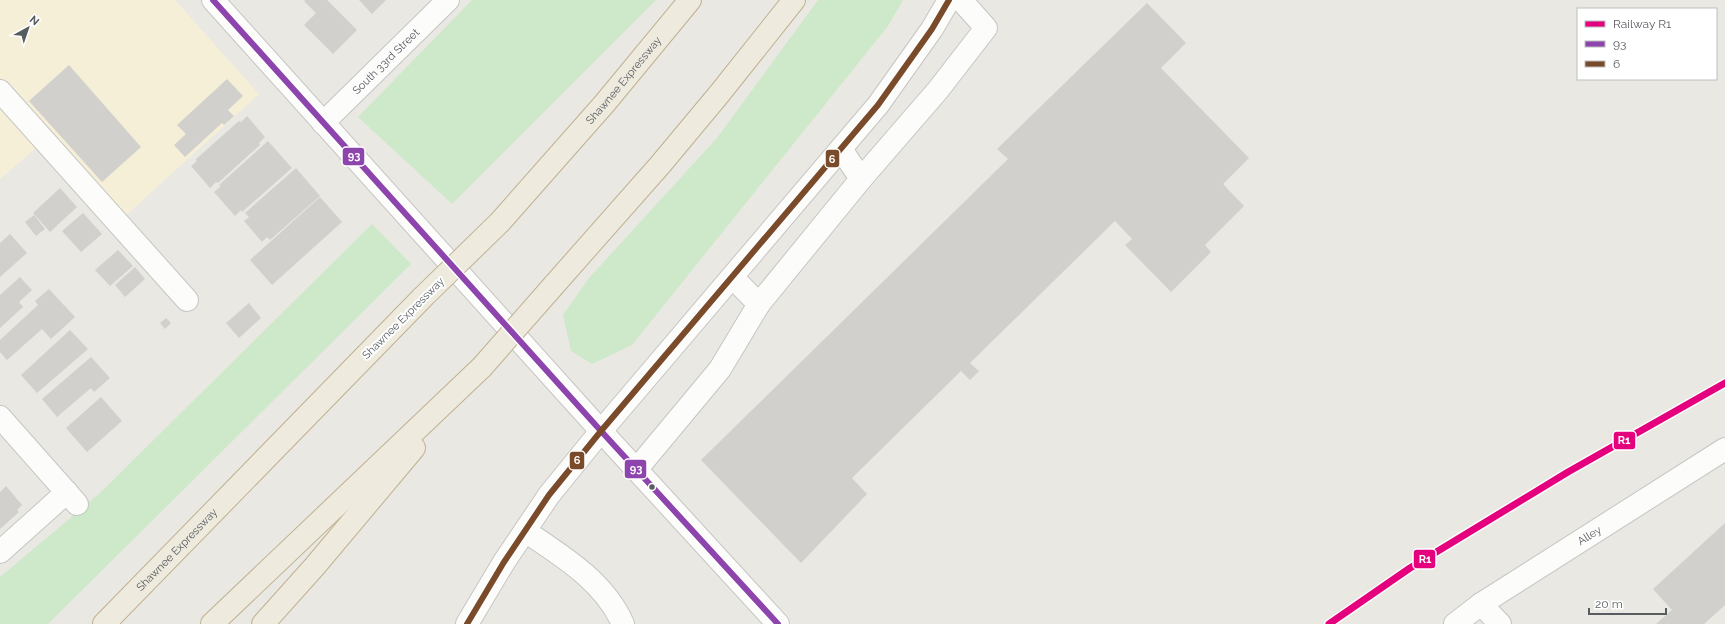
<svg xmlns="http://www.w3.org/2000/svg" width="1725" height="624" viewBox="0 0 1725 624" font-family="Raleway,sans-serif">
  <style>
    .commercial { fill: #f6efd8 }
    .green { fill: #cee8ca }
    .building { fill: #d2d0cd }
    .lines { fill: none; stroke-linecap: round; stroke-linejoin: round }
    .minor-casing { stroke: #c5c6c4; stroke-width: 24 }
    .highway-casing { stroke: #c0b090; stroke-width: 24 }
    .minor { stroke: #fcfcfb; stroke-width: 22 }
    .highway { stroke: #eeeade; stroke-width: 22 }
    .highway-bridge-casing { stroke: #c0b090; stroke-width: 24; stroke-linecap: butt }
    .highway-bridge { stroke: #eeeade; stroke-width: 22 }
    .bus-1-casing { stroke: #fff; stroke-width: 9 }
    .bus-2-casing { stroke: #fff; stroke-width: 9 }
    .bus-1 { stroke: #8e44ad; stroke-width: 6 }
    .bus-2 { stroke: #7a4b2a; stroke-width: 6 }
    .rail-1-casing { stroke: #fff; stroke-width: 10 }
    .rail-1 { stroke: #e5007d; stroke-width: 7 }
    .bus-dot { fill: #575c61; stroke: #fff; stroke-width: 1.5 }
    .labels { text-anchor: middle; stroke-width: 4; stroke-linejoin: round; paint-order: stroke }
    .street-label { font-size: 11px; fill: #575c61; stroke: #fff }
    .line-badge { stroke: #fff; stroke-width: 1.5 }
    .badge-label { font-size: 11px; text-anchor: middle; font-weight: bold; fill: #fff }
  </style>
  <rect width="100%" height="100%" fill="#eae8e2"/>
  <!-- commercial -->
  <polygon class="commercial" points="0,0 175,0 259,94 124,217 49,137 0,179"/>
  <!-- green -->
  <g class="green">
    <polygon points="472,0 656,0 452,204 358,117"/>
    <polygon points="818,0 903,0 888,26 632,345 592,364 571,351 563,315 589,278 717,138"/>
    <polygon points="372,224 411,264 48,624 0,624 0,577 100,493"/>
  </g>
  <!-- building -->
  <g class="building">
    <polygon points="305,0 327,0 357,30 333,54 304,25 316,13 304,1"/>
    <polygon points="359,0 386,0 372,14"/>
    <polygon points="1147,3 1186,43 1161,68 1249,158 1223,184 1244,206 1205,245 1211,252 1171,292 1125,245 1132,239 1115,221 970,363 979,371 970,380 961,371 852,478 867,494 801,563 701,460 1008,159 997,149"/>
    <polygon points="69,65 141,147 102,182 29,101"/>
    <polygon points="227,79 243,96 228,110 234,116 224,125 222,123 185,157 174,145 186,134 177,125"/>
    <polygon points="247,116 265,137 259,143 260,145 218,183 216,182 210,188 191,166 197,161 195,160 239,121 241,122"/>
    <polygon points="268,141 292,168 242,212 241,210 235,216 214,192 221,186 219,185"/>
    <polygon points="296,168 320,196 270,240 267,237 262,242 244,221 249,217 245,213"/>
    <polygon points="60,188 77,207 50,232 33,213"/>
    <polygon points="320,197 342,222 272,285 250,260"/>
    <polygon points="83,213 102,234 81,252 62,231"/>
    <polygon points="34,215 45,229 36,236 25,222"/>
    <polygon points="10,234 27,253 0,277 0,243"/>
    <polygon points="118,250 133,266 110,286 95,270"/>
    <polygon points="135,267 145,279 125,297 115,285"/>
    <polygon points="20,277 32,290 19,302 23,307 0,328 0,295"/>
    <polygon points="49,289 75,317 51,339 42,329 7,360 0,352 0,340 38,305 35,301"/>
    <polygon points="249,303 261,318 239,338 226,323"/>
    <polygon points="166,318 171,323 165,329 160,323"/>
    <polygon points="70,330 88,349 37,393 21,375"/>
    <polygon points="91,357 110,378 94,392 91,388 57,417 42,399"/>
    <polygon points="101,397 122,421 87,452 66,428"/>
    <polygon points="6,486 22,505 17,510 19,512 0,529 0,492"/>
    <polygon points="1725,523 1725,605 1704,624 1656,624 1672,610 1653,589"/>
  </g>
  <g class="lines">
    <defs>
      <g id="minor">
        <polyline points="213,0 601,431 778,624"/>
        <polyline points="0,91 187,300"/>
        <path id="s1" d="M 323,123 L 448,0"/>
        <polyline points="861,179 938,90 986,28 961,0"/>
        <polyline points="759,304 861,179 841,149"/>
        <polyline points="0,417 77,504"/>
        <polyline points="636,470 720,369 759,304 732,277"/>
        <path d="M 525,531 C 562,556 604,581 623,624"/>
        <polyline points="0,552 67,492"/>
        <polyline points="1481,604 1500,624"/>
        <polyline points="467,624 504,562 549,495 601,431 878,105 932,29 949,0"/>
        <path id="s2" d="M 1455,624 L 1481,604 L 1725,449"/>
      </g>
      <g id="highway">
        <path id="s3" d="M 500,222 L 605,103 L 690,0"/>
        <polyline points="554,285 660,165 720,93 794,0"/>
        <path id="s4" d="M 104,624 L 423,297"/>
        <polyline points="212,624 482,367"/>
        <polyline points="263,624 315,566 414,448"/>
      </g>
    </defs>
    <!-- minor casing -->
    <use href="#minor" class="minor-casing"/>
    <!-- highway casing -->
    <use href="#highway" class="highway-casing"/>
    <!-- minor -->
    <use href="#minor" class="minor"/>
    <!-- highway -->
    <use href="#highway" class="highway"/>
    <defs>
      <g id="highway-bridge">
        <polyline points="423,297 500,222"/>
        <polyline points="482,367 554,285"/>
      </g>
    </defs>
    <!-- highway-bridge casing -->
    <use href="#highway-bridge" class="highway-bridge-casing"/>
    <!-- highway-bridge -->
    <use href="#highway-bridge" class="highway-bridge"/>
    <defs>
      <polyline id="bus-1" points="213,0 601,431 778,624"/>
      <polyline id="bus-2" points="467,624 504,562 549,495 601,431 878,105 932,29 949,0"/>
    </defs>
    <!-- bus-1 casing -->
    <use href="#bus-1" class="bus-1-casing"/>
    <!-- bus-2 casing -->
    <use href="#bus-2" class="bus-2-casing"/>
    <!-- bus-1 -->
    <use href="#bus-1" class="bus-1"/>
    <!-- bus-2 -->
    <use href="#bus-2" class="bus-2"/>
    <defs>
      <polyline id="rail-1" points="1329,624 1410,568 1568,472 1725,383"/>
    </defs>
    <!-- rail-1 casing -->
    <use href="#rail-1" class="rail-1-casing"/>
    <!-- rail-1 -->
    <use href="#rail-1" class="rail-1"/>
  </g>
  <!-- markers -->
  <circle class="bus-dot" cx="652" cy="487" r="3.5"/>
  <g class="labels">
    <!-- street labels -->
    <g class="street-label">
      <text dy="4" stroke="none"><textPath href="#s1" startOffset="88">South 33rd Street</textPath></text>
      <text dy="4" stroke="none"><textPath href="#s3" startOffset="188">Shawnee Expressway</textPath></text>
      <text transform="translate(403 318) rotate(-45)" y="4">Shawnee Expressway</text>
      <text dy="4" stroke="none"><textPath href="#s2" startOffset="161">Alley</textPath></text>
      <text dy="4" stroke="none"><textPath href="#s4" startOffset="104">Shawnee Expressway</textPath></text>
    </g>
  </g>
  <g class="line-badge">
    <rect x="342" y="147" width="23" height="19" rx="4" fill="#8e44ad"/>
    <rect x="825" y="149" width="15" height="19" rx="4" fill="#7a4b2a"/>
    <rect x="1613" y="431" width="23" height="19" rx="4" fill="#e5007d"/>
    <rect x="569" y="451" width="16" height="19" rx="4" fill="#7a4b2a"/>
    <rect x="624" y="459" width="23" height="20" rx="4" fill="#8e44ad"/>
    <rect x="1413" y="549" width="23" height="20" rx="4" fill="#e5007d"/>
  </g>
  <g class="badge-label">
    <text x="354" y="160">93</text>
    <text x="832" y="163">6</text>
    <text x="1624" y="444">R1</text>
    <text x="577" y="464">6</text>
    <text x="636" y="473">93</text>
    <text x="1425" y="563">R1</text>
  </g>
  <!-- legend -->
  <rect x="1577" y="8" width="140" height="72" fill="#ffffff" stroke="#bcbec0"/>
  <rect x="1585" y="21" width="20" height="6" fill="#e5007d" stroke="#bcbec0"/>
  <text x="1613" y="28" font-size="12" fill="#575c61">Railway R1</text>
  <rect x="1585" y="41" width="20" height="6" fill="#8e44ad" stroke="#bcbec0"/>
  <text x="1613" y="48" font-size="12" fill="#575c61">93</text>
  <rect x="1585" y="61" width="20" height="6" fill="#7a4b2a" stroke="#bcbec0"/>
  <text x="1613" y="68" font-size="12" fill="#575c61">6</text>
  <!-- north arrow -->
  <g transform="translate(28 28) rotate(40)" stroke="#ffffff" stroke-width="3" paint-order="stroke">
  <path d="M0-3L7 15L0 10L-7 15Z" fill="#575c61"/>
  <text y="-6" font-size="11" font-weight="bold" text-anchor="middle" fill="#575c61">N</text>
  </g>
  <!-- scale -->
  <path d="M1589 608v6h77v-6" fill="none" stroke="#575c61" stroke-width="2"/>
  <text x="1595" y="608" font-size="12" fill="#575c61" stroke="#ffffff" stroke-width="3" paint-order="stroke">20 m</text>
</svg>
